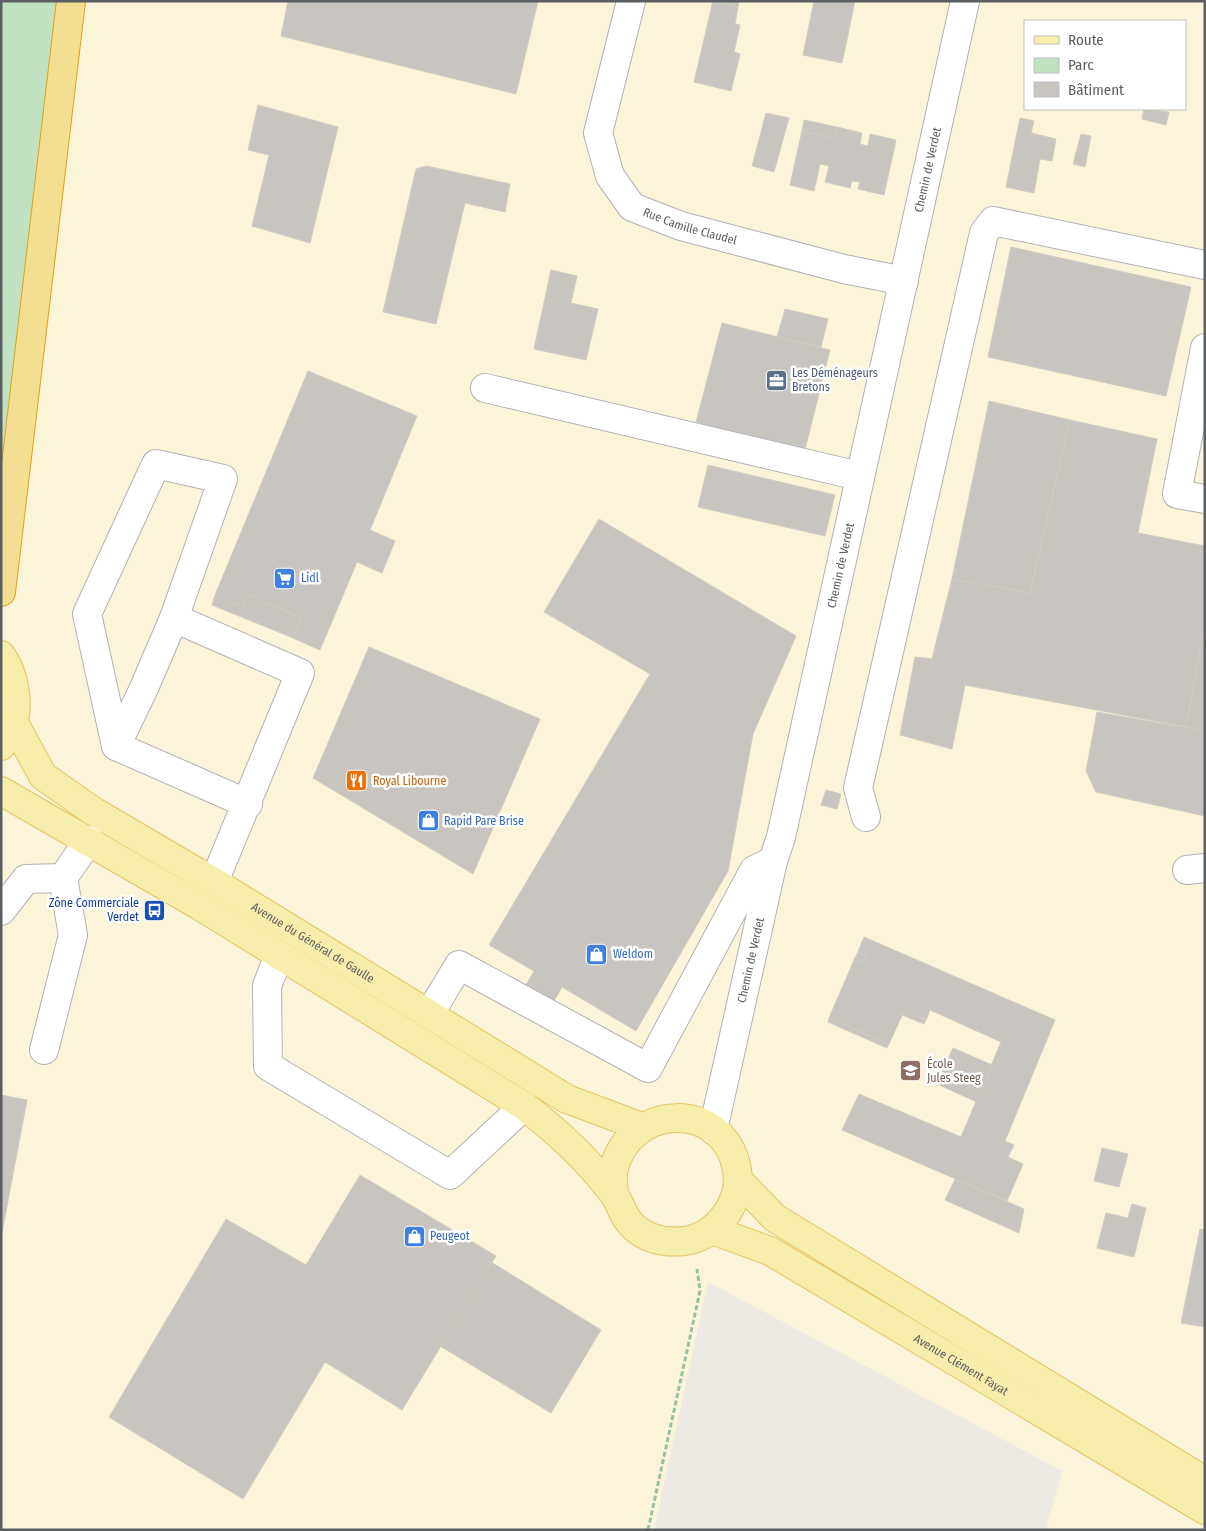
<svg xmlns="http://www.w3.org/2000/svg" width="1206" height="1531" viewBox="0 0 1206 1531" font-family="'Fira Sans Condensed',sans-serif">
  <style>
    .commercial { fill: #fbf4d9; fill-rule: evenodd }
    .green { fill: #c1e2c2 }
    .building { fill: #c8c5c0; stroke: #d0ccc1 }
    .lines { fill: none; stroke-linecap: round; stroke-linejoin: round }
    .minor-casing { stroke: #b0b3b7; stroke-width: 30 }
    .major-casing { stroke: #e6c562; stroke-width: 30 }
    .highway-casing { stroke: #dda412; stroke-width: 30 }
    .path { stroke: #99c0a5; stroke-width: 3; stroke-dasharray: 5 2.5; stroke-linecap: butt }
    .minor { stroke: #fff; stroke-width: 28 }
    .major { stroke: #f8eeac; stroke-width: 28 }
    .highway { stroke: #f4de92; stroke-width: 28 }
    .labels { text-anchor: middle; stroke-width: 5; stroke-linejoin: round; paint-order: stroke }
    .street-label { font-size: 12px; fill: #5b5e62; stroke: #fff }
    .service-label { font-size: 12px; fill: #4e5e75; stroke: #fff; text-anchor: start }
    .shop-label { font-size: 12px; fill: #366cbe; stroke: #fff; text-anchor: start }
    .food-label { font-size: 12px; fill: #c56008; stroke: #fff; text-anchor: start }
    .transit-label { font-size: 12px; fill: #164399; stroke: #fff; text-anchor: end }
    .education-label { font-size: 12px; fill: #785e54; stroke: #fff; text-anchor: start }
  </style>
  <rect width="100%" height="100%" fill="#eceae3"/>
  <!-- commercial -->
  <path class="commercial" d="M 1,1 L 1205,1 L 1205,1530 L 1046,1530 L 1062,1471 L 708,1282 L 654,1530 L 1,1530 ZM 1025,21 L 1185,21 L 1185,109 L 1025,109 Z"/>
  <!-- green -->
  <polygon class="green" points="1,1 58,1 1,478"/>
  <!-- building -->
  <g class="building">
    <polygon points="288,1 538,1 516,94 281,36"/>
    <polygon points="713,1 738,7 735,24 740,25 734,52 740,54 731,91 694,82"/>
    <polygon points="715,1 739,1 738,7"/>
    <polygon points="814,1 855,1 842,63 803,55"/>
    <polygon points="258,105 338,127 310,243 252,226 269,155 248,150"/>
    <polygon points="1144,109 1169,112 1166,125 1142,119"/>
    <polygon points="766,113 789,118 774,172 752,166"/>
    <polygon points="1020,118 1034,121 1031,133 1056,139 1052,161 1040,159 1034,193 1006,187"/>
    <polygon points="804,120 837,127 835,138 802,131"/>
    <polygon points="837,127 862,133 860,144 868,146 870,134 896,140 884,195 858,189 860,182 852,181 850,188 825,182 829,166 820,164 814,191 790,185 802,131 835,138"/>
    <polygon points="1081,134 1091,136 1085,167 1073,164"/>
    <polygon points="426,166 510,184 505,212 465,203 436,324 383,312 416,169"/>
    <polygon points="1011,247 1191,287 1166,396 988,357"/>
    <polygon points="551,270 577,276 571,303 598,309 586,360 534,349"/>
    <polygon points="785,309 828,319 821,347 777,337"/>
    <polygon points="722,323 830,350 805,449 696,422"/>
    <polygon points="308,371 417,416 370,530 395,541 382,573 357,562 320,650 293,638 301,618 248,595 243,607 215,595"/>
    <polygon points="989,401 1070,420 1030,593 952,579"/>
    <polygon points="1070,420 1157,439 1138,533 1205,546 1205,625 1186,727 965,685 952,749 900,735 915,657 932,659 952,579 1030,593"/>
    <polygon points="708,465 835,495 825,536 698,507"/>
    <polygon points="599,519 796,636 753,734 728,871 636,1031 562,987 554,1001 526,985 534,971 489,945 650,674 544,612"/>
    <polygon points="215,595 243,607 248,595 301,618 293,638 212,605"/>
    <polygon points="1205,625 1205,731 1186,727"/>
    <polygon points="369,647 540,719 473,874 313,778"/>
    <polygon points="1097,712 1205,731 1205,816 1096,792 1086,771"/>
    <polygon points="826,790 841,794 837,809 821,805"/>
    <polygon points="864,937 1055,1020 1005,1141 1014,1145 1008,1157 1023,1164 1007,1201 842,1130 859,1094 961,1137 1001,1042 930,1010 926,1020 904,1011 889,1044 829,1018 854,960 863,964 866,957 858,952"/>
    <polygon points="858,952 866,957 863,964 854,960"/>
    <polygon points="904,1011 926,1020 924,1024 902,1015"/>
    <polygon points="829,1018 889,1044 887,1048 828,1022"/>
    <polygon points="953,1048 992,1065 977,1102 937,1084"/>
    <polygon points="1,1095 27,1100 1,1238"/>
    <polygon points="1102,1148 1128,1154 1119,1187 1094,1181"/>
    <polygon points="360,1175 496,1256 402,1410 325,1362 243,1499 109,1417 226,1219 306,1265"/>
    <polygon points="955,1179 1024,1209 1019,1233 945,1200"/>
    <polygon points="1132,1204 1146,1208 1134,1257 1097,1248 1106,1213 1128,1218"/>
    <polygon points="1200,1229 1205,1230 1205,1327 1181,1323"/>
    <polygon points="491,1262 601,1330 551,1413 440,1346"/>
  </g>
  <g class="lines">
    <defs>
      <g id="minor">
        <path id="s1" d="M 631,1 L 598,133 L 610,176 L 632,207 L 681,226 L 844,269 L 904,281"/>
        <polyline points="1205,348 1177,494 1205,499"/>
        <polyline points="485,388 859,476"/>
        <polyline points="116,746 87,614 156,464 223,479 174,618"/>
        <polyline points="866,817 858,788 984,233 993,221 1205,265"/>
        <polyline points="1187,870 1205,868"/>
        <polyline points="214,882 300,673 174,618 144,688 116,746 248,804"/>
        <polyline points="1,911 26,879 63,878 89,840"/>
        <polyline points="279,955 267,986 268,1066 450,1175 524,1106"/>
        <polyline points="430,1013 459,965 648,1068 754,870 773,861"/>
        <polyline points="44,1050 73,935 63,878"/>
        <path id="s2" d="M 713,1130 L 773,861 L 781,837 L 965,1"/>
      </g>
      <g id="major">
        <path d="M 1,655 C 18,680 23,721 1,746"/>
        <path id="s3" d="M 13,721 L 43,776 L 93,811 L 214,882 L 567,1099 L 642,1127"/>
        <path d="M 1,791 L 200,906 L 524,1106 C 557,1131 588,1160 613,1193 C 622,1205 622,1217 635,1228 C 649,1240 667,1243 685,1241 C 705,1238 722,1224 731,1206 C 737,1195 739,1182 737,1170 C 725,1099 627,1102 613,1172 C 612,1179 614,1187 614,1194"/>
        <polyline points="738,1180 775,1218 1205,1481"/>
        <path id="s4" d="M 712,1230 L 770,1251 L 1205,1510"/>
      </g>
      <polyline id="highway" points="1,592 71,1"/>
    </defs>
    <!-- minor casing -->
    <use href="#minor" class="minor-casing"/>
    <!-- major casing -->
    <use href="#major" class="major-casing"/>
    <!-- highway casing -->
    <use href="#highway" class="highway-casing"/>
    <!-- path -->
    <polyline class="path" points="648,1530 700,1291 697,1269"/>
    <!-- minor -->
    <use href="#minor" class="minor"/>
    <!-- major -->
    <use href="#major" class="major"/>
    <!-- highway -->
    <use href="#highway" class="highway"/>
  </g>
  <!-- icons -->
  <defs>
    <symbol id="office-square" viewBox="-11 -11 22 22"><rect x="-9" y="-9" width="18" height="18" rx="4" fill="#5c6f8a" stroke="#fff"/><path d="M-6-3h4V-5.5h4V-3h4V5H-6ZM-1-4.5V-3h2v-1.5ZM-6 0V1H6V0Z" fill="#fff"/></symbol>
    <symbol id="supermarket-square" viewBox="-11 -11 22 22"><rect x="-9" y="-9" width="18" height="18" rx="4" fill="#3f7fe0" stroke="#fff"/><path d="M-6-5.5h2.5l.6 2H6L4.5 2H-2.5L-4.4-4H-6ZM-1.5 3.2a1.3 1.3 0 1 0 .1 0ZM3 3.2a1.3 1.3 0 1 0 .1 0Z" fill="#fff"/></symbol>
    <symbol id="restaurant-square" viewBox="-11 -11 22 22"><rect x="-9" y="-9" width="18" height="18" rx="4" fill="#e8710a" stroke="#fff"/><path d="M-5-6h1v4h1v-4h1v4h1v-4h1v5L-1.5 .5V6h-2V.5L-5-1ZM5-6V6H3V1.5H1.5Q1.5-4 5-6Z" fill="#fff"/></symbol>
    <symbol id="shop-square" viewBox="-11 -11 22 22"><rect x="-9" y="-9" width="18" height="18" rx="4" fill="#3f7fe0" stroke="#fff"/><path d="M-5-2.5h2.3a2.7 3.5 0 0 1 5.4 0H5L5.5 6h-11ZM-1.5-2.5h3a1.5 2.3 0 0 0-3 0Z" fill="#fff"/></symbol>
    <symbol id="bus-square" viewBox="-11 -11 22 22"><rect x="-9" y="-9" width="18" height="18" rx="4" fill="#1a4fb4" stroke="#fff"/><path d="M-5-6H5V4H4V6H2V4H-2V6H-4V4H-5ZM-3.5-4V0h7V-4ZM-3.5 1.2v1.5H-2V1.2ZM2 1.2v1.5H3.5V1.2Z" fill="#fff"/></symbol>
    <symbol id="school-square" viewBox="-11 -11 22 22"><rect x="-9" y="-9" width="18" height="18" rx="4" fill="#8d6e63" stroke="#fff"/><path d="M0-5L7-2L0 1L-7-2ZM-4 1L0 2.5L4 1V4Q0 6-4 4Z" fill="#fff"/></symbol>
  </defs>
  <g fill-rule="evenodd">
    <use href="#office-square" x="764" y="368" width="25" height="25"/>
    <use href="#supermarket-square" x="272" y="566" width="25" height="25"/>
    <use href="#restaurant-square" x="344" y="768" width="25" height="25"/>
    <use href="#shop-square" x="416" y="808" width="25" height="25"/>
    <use href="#bus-square" x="142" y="898" width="25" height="25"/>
    <use href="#shop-square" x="584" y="942" width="25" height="25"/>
    <use href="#school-square" x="898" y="1058" width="25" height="25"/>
    <use href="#shop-square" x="402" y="1224" width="25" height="25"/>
  </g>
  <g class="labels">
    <!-- street labels -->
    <g class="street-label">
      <text dy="4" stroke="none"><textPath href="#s2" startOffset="984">Chemin de Verdet</textPath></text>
      <text dy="4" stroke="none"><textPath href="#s1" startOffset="280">Rue Camille Claudel</textPath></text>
      <text dy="4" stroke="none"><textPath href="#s2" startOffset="579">Chemin de Verdet</textPath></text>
      <text dy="4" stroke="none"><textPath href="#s3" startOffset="380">Avenue du Général de Gaulle</textPath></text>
      <text dy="4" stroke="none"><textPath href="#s2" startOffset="174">Chemin de Verdet</textPath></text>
      <text dy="4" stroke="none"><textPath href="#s4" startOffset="284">Avenue Clément Fayat</textPath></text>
    </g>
    <!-- service labels -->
    <g class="service-label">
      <text x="792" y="377">Les Déménageurs<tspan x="792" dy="14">Bretons</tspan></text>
    </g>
    <!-- shop labels -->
    <g class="shop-label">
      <text x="301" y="582">Lidl</text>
      <text x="444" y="825">Rapid Pare Brise</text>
      <text x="613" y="958">Weldom</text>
      <text x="430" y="1240">Peugeot</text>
    </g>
    <!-- food labels -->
    <g class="food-label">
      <text x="373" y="785">Royal Libourne</text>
    </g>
    <!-- transit labels -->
    <g class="transit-label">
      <text x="139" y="907">Zône Commerciale<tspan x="139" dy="14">Verdet</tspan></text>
    </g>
    <!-- education labels -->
    <g class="education-label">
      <text x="927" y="1068">École<tspan x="927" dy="14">Jules Steeg</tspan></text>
    </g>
  </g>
  <!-- border -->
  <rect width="1206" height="1531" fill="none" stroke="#5b5e62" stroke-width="5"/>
  <!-- legend -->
  <rect x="1024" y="20" width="162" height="90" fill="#ffffff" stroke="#bdbfc0"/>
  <rect x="1034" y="36" width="25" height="8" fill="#f8eeac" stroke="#bdbfc0"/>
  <text x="1068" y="45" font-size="15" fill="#5b5e62">Route</text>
  <rect x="1034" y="58" width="25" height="15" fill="#c1e2c2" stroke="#bdbfc0"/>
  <text x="1068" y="70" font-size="15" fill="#5b5e62">Parc</text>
  <rect x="1034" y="82" width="25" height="15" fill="#c8c5c0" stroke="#bdbfc0"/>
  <text x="1068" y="95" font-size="15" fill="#5b5e62">Bâtiment</text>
</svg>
